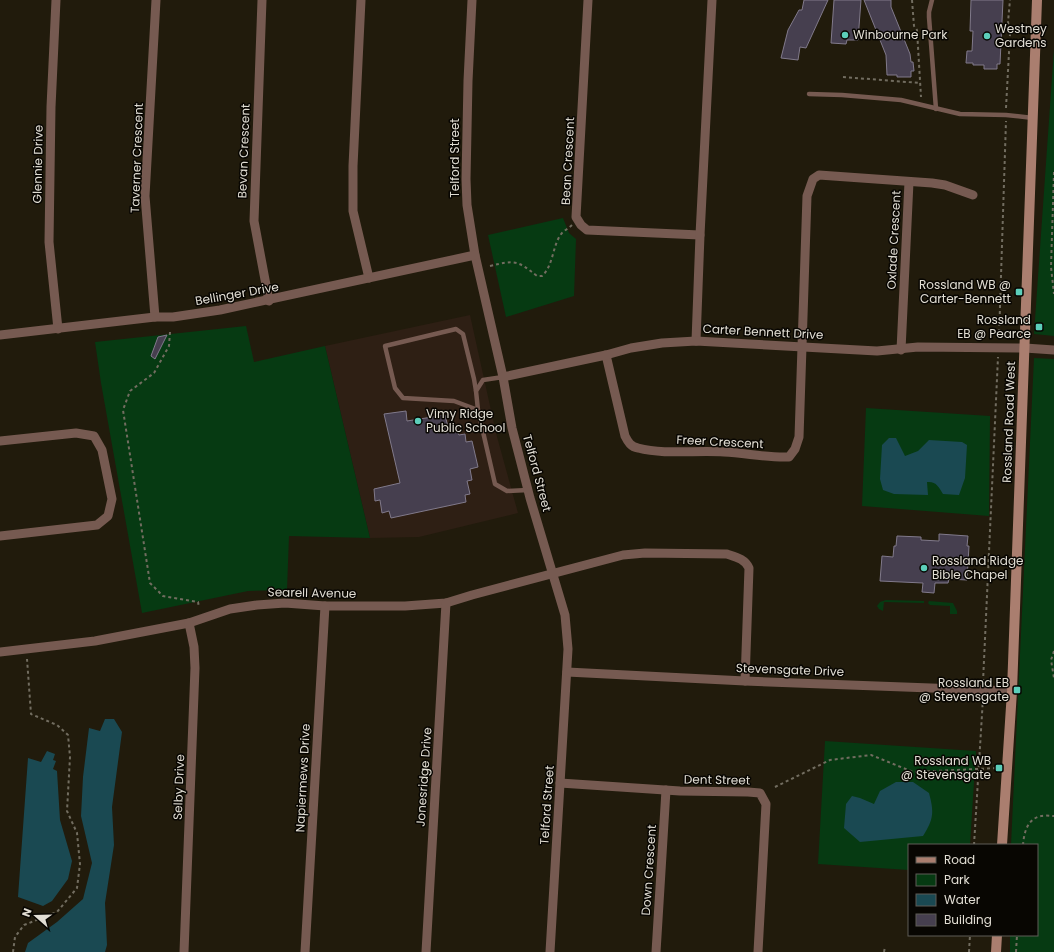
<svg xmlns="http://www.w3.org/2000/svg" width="1054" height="952" viewBox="0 0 1054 952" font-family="Poppins,sans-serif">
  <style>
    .education { fill: #2e1f14 }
    .green { fill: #063a12 }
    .water { fill: #1a4952 }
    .building { fill: #463f4f; stroke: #817a8b }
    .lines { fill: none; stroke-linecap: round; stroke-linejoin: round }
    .path { stroke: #726d60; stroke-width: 2; stroke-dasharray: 3 3; stroke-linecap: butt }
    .service { stroke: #765a51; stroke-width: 4.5 }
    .minor { stroke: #765a51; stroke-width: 9 }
    .secondary { stroke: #aa7e6f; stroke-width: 10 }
    .poi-dot { fill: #5cceba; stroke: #080602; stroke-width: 1.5 }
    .labels { text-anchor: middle; stroke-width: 3; stroke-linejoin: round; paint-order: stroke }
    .poi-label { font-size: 12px; fill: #e2ded4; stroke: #080602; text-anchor: start }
    .street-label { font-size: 12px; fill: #e2ded4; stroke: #080602 }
  </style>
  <rect width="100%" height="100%" fill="#211b0c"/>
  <!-- education -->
  <polygon class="education" points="470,315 496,433 518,513 419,537 370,538 325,346"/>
  <!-- green -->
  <g class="green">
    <polygon points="1054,49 1054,336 1034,334"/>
    <polygon points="563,218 569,233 576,239 574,296 506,317 488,235"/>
    <polygon points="246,326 254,362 325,346 370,538 289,536 287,590 248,591 142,613 101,383 95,342"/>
    <polygon points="1034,358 1054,359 1054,952 1010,952 1010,935 1037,935 1037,845 1011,845"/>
    <polygon points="866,408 990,416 989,516 862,506"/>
    <polygon points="886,600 924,601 924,603 884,602 883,611 879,609 877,606 880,602"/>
    <polygon points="929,601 953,603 957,611 957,614 950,614 950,606 930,605 928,603"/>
    <polygon points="825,741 976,751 970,845 909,845 909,870 818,864"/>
  </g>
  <!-- water -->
  <g class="water">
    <path d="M 889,438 L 896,438 L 905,456 L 918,451 L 929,440 L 962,442 L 967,445 L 965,478 L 959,495 L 943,494 C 939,487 936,481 927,482 L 928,495 L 894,494 L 883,490 L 880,479 L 882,445 Z"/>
    <polygon points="105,719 114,719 122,732 112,807 114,845 105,903 107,945 105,952 25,952 28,943 57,922 83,899 92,863 81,816 83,777 89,728 100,731"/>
    <polygon points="47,751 55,754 53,760 56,761 53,769 57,771 60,820 72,861 68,879 52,901 43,906 18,897 28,758 41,762"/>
    <path d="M 896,782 L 913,782 L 929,793 C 934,812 934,819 923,836 L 860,842 L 844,828 L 846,804 L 852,796 L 860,798 L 874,804 L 880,791 Z"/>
  </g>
  <!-- building -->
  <g class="building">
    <polygon points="804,0 828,0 806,48 800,47 798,60 781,58 788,30 799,10 802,10"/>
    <polygon points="834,0 861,0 858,40 847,40 846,44 831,43"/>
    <polygon points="864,0 891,0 891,7 910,54 911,62 913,62 914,71 911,71 911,77 897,77 897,75 887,75 886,55"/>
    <polygon points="971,0 1003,0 1000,64 997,64 997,69 984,69 984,65 973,65 973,63 966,63 967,51 972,51 973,31 970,31"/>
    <polygon points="167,335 155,359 151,356 158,337"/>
    <polygon points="406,411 407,421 445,415 448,427 453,425 459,435 465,434 466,442 472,441 478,467 470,469 472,480 467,481 470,494 465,495 466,502 391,518 389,511 382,513 380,500 375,501 374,489 400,483 384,414"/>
    <polygon points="939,534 968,536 967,546 969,546 967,580 949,579 948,583 935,583 934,593 922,592 923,583 880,581 882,556 893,557 894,546 896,546 897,536 921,537 921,540 939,541"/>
  </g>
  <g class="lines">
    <!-- path -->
    <g class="path">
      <polyline points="912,0 914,26 917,30 921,97"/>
      <polyline points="843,77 920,83"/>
      <polyline points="1006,108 1010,34 1008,22 1010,0"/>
      <polyline points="1054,172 1051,267 1054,294"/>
      <path d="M 490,266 C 515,260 517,260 537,276 L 542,276 C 554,265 552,245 562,233 C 565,230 569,228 572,225"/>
      <polyline points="170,332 169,346 154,373 130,391 123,410 150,583 163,596 198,602 199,607"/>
      <polyline points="999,338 1006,121"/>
      <polyline points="1054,651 1051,660 1054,678"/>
      <polyline points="983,682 998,357"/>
      <polyline points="775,787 830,760 871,755 913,772 998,768"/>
      <polyline points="974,845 983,698"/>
      <path d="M 1023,845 C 1024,833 1027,819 1041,816 C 1045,815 1050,816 1054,816"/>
      <polyline points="13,952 15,937 24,925 57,912 77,888 80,864 77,833 67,811 70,757 68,735 57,725 31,714 27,659"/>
      <polyline points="884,952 885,947"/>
      <polyline points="969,952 970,935"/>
      <polyline points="1016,952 1017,935"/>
    </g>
    <!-- service -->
    <g class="service">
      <polyline points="932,0 929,12 929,17 936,109"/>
      <polyline points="809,94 842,95 901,100 960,114 1006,115 1033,118"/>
      <polyline points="503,377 483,380 476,391 478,410 495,484 507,491 528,490"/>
      <polyline points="476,391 474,379 463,334 456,329 385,346 395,388 403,398 454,401 478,410"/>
    </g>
    <!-- minor -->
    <g class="minor">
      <polyline points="56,0 51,107 49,242 58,329"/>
      <polyline points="262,0 254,221 269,301"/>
      <polyline points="361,0 353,166 353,211 369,278"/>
      <polyline points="472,0 468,81 466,179 467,205 475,255 503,377 512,428 530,498 565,615 568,649 550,952"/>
      <polyline points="588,0 576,217 581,225 587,230 700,235"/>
      <polyline points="155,317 145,196 156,0"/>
      <polyline points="0,335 155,317 173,317 220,310 475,255"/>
      <polyline points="696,341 700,235 712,0"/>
      <polyline points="901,350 909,182"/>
      <path d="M 606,355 L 625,436 C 628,442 631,447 638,448 C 665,455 696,450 724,452 C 746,453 767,458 789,457 L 795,449 L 799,437 L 807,196 L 813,179 L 819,175 L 932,183 L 945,185 L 973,195"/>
      <polyline points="503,377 606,355 631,348 662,343 696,341 877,351 918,347 1025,348 1054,350"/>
      <polyline points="0,441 76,433 94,436 102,450 112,499 108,516 97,525 0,536"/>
      <path d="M 0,652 L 95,641 L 189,623 L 230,609 L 257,605 L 285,603 L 325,606 L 405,606 L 446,603 L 472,595 L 623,555 L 645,553 L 727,554 C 736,557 745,559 749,568 L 745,681"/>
      <polyline points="567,672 745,681 1012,691"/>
      <polyline points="560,783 680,791 748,792 760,793 766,804 758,952"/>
      <polyline points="184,952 195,668 194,647 189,623"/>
      <polyline points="305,952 325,606"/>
      <polyline points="426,952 446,603"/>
      <polyline points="656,952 666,790"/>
    </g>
    <!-- secondary -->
    <g class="secondary">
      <polyline points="1002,845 1012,691 1037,0"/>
      <polyline points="996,952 997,935"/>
    </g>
  </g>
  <!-- markers -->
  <g class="poi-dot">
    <circle cx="845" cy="35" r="4"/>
    <circle cx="987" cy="36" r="4"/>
    <rect x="1015" y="288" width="8" height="8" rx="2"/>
    <rect x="1035" y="323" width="8" height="8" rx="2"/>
    <circle cx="418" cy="421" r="4"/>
    <circle cx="924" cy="568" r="4"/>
    <rect x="1013" y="686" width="8" height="8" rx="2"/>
    <rect x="995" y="764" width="8" height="8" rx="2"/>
  </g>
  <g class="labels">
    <!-- poi labels -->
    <g class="poi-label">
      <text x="995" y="33">Westney<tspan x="995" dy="14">Gardens</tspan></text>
      <text x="853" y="39">Winbourne Park</text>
      <text x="1011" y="289" text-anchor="end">Rossland WB @<tspan x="1011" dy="14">Carter-Bennett</tspan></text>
      <text x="1031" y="324" text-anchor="end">Rossland<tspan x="1031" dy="14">EB @ Pearce</tspan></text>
      <text x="426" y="418">Vimy Ridge<tspan x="426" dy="14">Public School</tspan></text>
      <text x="932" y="565">Rossland Ridge<tspan x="932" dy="14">Bible Chapel</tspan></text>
      <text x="1009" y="687" text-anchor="end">Rossland EB<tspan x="1009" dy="14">@ Stevensgate</tspan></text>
      <text x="991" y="765" text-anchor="end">Rossland WB<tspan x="991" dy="14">@ Stevensgate</tspan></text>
    </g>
    <!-- street labels -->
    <g class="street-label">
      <text transform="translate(244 151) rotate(-88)" y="4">Bevan Crescent</text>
      <text transform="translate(137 158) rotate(-88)" y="4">Taverner Crescent</text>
      <text transform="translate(455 158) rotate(-90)" y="4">Telford Street</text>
      <text transform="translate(568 161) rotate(-87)" y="4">Bean Crescent</text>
      <text transform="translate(38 164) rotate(-89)" y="4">Glennie Drive</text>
      <text transform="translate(894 240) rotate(-87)" y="4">Oxlade Crescent</text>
      <text transform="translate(237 294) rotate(-10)" y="4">Bellinger Drive</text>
      <text transform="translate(763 332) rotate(3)" y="4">Carter Bennett Drive</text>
      <text transform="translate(1009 422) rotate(-88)" y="4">Rossland Road West</text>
      <text transform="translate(720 442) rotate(3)" y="4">Freer Crescent</text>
      <text transform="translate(537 473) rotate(75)" y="4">Telford Street</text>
      <text transform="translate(312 593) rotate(1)" y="4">Searell Avenue</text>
      <text transform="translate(790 670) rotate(2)" y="4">Stevensgate Drive</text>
      <text transform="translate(424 777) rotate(-86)" y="4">Jonesridge Drive</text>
      <text transform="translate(303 778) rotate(-87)" y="4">Napiermews Drive</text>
      <text transform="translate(717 780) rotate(1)" y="4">Dent Street</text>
      <text transform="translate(179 787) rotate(-88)" y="4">Selby Drive</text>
      <text transform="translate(547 805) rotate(-86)" y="4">Telford Street</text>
      <text transform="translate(649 870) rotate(-86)" y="4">Down Crescent</text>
    </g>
  </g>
  <!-- legend -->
  <rect x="908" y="844" width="130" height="92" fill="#080602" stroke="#5f5c56"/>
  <rect x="916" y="857" width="20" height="6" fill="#aa7e6f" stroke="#5f5c56"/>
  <text x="944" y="864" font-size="12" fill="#e2ded4">Road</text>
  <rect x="916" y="874" width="20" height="12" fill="#063a12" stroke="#5f5c56"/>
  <text x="944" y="884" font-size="12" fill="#e2ded4">Park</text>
  <rect x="916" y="894" width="20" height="12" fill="#1a4952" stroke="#5f5c56"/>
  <text x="944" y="904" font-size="12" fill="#e2ded4">Water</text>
  <rect x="916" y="914" width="20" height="12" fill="#463f4f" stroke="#5f5c56"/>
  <text x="944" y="924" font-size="12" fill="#e2ded4">Building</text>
  <!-- north arrow -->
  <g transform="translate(36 916) rotate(290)" stroke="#080602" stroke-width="3" paint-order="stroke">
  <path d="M0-3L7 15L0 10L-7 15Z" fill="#e2ded4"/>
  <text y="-6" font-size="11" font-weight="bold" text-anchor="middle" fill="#e2ded4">N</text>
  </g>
</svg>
